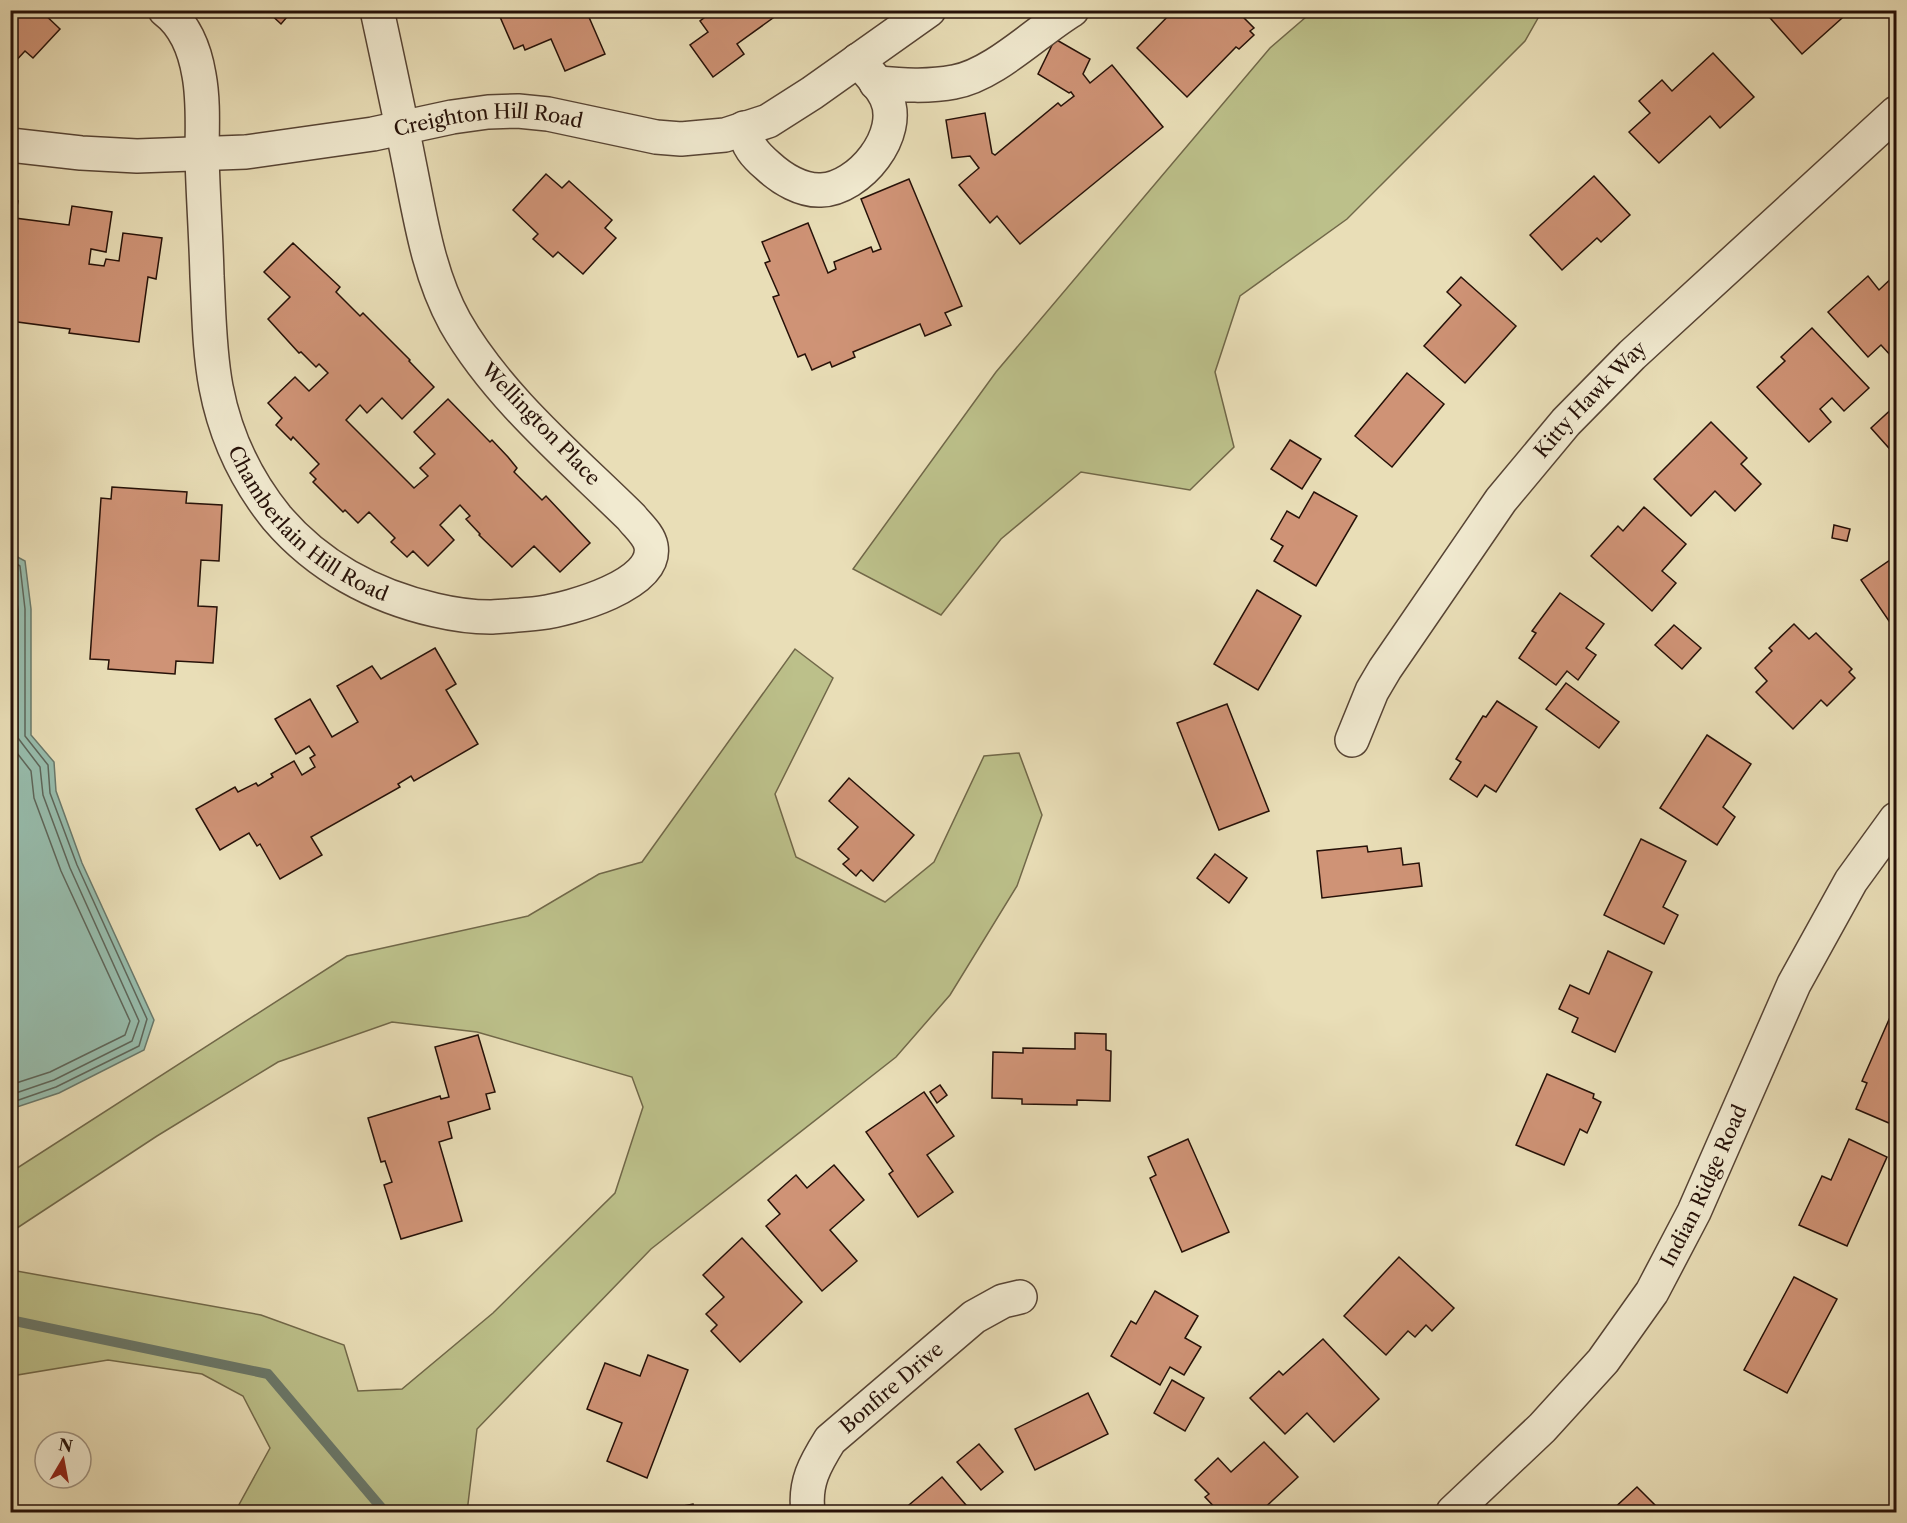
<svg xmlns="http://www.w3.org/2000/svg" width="1907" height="1523" viewBox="0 0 1907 1523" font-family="'Libre Caslon Text',serif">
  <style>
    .green { fill: #bcc08a; stroke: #716849; stroke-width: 1.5 }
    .water { fill: #97bcac; stroke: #6a786a; stroke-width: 1.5 }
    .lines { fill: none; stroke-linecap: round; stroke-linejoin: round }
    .shore { stroke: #5e665a; stroke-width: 1.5 }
    .stream { stroke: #6a786a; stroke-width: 10 }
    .building { fill: #cf9376; stroke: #261108; stroke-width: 1.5 }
    .minor-casing { stroke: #574434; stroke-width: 36 }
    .minor { stroke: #f1ead0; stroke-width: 33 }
    .labels { text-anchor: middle; stroke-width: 5; stroke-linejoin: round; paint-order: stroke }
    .street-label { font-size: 20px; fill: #261108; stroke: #f1ead0 }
  </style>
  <rect width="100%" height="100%" fill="#e9deb7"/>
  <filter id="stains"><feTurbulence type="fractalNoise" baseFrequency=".00333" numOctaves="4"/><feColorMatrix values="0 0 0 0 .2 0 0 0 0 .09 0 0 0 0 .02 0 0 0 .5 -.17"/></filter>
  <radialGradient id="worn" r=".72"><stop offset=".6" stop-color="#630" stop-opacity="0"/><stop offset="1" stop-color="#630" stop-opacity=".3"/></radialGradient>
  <!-- green -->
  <g class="green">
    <polygon points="1313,11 1542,11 1525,41 1347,219 1240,296 1215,372 1234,447 1190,490 1081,472 1001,539 941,615 853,569 996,372 1270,48"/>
    <polygon points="795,649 833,678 775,794 796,857 885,902 934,862 984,756 1019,753 1042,815 1017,886 950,995 896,1057 651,1249 477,1429 467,1512 235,1512 270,1448 243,1396 202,1374 108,1360 11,1376 11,1270 261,1315 344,1345 358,1391 402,1389 493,1313 615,1193 643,1107 632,1077 477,1032 392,1022 278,1062 157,1136 11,1232 11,1172 347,956 528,916 599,874 642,862"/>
  </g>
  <!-- water -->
  <polygon class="water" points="10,553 25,561 31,609 31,735 54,762 56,791 82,863 154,1020 144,1050 59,1093 11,1109"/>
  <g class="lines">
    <!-- shore -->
    <g class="shore">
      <polyline points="10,560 20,566 25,609 25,736 48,765 50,793 77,865 147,1019 139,1046 56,1087 10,1103"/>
      <polyline points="10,568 13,571 18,610 18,738 40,767 43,795 70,868 139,1021 132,1041 54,1080 10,1095"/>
      <polyline points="10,744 31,771 34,798 61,871 130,1021 125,1035 50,1072 10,1085"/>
    </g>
    <!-- stream -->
    <polyline class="stream" points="10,1320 268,1374 385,1512"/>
  </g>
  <!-- building -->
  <g class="building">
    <polygon points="10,10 40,10 60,29 33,58 25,51 10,67"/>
    <polygon points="266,10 293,10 281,24"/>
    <polygon points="497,10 579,10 582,17 588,15 605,54 565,71 551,39 525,50 523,45 514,49"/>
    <polygon points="706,10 784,10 737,44 744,54 713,77 690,45 708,32 700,21 709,14"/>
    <polygon points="1174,10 1236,10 1254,28 1250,31 1254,35 1239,49 1236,47 1187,97 1137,48"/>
    <polygon points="1763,10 1851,10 1802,54"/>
    <polygon points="1055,39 1090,59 1083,74 1090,83 1112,65 1163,127 1020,244 997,216 990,223 959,185 979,168 970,156 952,158 946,120 985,113 992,153 995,155 1058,103 1061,106 1074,96 1071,92 1069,93 1038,74"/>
    <polygon points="1713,53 1754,97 1720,128 1710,116 1659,163 1629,132 1650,113 1639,101 1662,80 1672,91"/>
    <polygon points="546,174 562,188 569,181 612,220 605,228 616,238 583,274 558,252 553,257 533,239 538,234 513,210"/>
    <polygon points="1594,176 1630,215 1601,242 1597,238 1562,270 1530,235"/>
    <polygon points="909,179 962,306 945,313 951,325 925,336 920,324 853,352 855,357 832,367 830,362 812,370 805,354 798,357 773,297 779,295 765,263 770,261 762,242 808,223 828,273 836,269 834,262 871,247 873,252 881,249 861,199"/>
    <polygon points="10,200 18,201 15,218 69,225 72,206 112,212 106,252 91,249 89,264 104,266 106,259 119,261 123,233 162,238 156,279 148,277 139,342 69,333 70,329 10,321"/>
    <polygon points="293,243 340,287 336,292 360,316 363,313 410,360 409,361 434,387 402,419 382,398 367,413 360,405 346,420 414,488 428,476 420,468 435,454 414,432 448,399 490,442 492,440 508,457 517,468 514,472 542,500 546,496 590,543 560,572 534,546 512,567 479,535 480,534 466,519 470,516 460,505 440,525 454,540 428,566 413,551 407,557 391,542 395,538 369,512 358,523 345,510 343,512 313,482 316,479 310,473 319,464 293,437 291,440 276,425 282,418 268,403 295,377 309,391 328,373 319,364 316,367 301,352 299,353 268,319 290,297 264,272"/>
    <polygon points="1896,274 1896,353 1892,357 1881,345 1868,357 1828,312 1868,276 1879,290"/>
    <polygon points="1461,277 1516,326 1465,383 1424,346 1461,305 1447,292"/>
    <polygon points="1812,328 1869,388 1844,411 1832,398 1820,409 1831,422 1809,442 1757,387 1785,361 1781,357"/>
    <polygon points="1407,373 1444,404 1392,467 1355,436"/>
    <polygon points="1896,405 1896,456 1871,428"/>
    <polygon points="1711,422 1747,458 1741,464 1761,484 1735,511 1715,491 1691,516 1654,479"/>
    <polygon points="1290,440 1321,459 1302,489 1271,469"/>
    <polygon points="112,487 187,492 186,503 222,505 219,561 201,560 198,606 217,607 213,663 176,661 175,674 108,669 109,660 90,659 101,498 111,499"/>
    <polygon points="1314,492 1357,516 1316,586 1274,561 1283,546 1271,539 1287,511 1299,518"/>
    <polygon points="1644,507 1686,544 1662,571 1676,583 1652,611 1591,556 1618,526 1623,531"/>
    <polygon points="1834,525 1850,529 1847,541 1832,538"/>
    <polygon points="1896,556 1896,620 1891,624 1861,580"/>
    <polygon points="1257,590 1301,616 1258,690 1214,664"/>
    <polygon points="1560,593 1604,624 1586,648 1596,655 1578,680 1567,671 1556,685 1519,658 1536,633 1532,631"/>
    <polygon points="1794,624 1809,639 1816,633 1852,669 1849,672 1855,678 1827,706 1821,700 1793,729 1756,692 1767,681 1755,668 1772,651 1769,648"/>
    <polygon points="1674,625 1701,648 1682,669 1655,645"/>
    <polygon points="435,648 456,684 446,690 478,744 414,781 411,776 398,784 400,787 311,837 322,855 280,879 260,844 257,846 249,833 220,850 196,809 235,787 238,792 256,783 258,786 273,777 271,774 294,761 302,775 315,767 310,758 315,755 309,746 296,754 275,719 310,699 332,737 358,722 337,686 372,666 381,679"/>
    <polygon points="1566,683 1619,722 1599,748 1546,709"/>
    <polygon points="1497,701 1537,727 1496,792 1485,785 1477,797 1450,779 1461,762 1456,759 1483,716 1486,717"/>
    <polygon points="1227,704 1269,811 1219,830 1177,723"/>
    <polygon points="1707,735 1751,764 1723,807 1735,817 1717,845 1660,808"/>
    <polygon points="849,778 914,835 873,881 861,870 856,876 843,864 849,859 838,849 858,827 829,801"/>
    <polygon points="1641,839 1686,861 1663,907 1678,915 1664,944 1604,915"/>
    <polygon points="1367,846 1368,852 1401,848 1403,865 1419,863 1422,886 1322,898 1317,851"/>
    <polygon points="1215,854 1247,878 1229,903 1197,878"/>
    <polygon points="1608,951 1652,972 1615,1052 1572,1032 1578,1018 1559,1009 1570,985 1589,994"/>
    <polygon points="1891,1015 1896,1018 1896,1126 1856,1109 1867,1083 1862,1081"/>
    <polygon points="1075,1033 1106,1034 1106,1050 1111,1051 1110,1101 1077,1100 1077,1105 1022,1104 1022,1099 992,1098 993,1052 1023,1053 1023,1048 1075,1049"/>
    <polygon points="478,1035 495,1092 486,1094 490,1109 448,1122 452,1138 439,1142 462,1221 401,1239 384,1185 392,1182 385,1161 381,1162 368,1118 440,1096 441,1099 449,1097 435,1047"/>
    <polygon points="1547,1074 1594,1094 1593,1098 1601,1102 1587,1133 1580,1129 1564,1165 1516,1145"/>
    <polygon points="940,1085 947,1095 937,1103 930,1092"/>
    <polygon points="924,1092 954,1136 927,1155 953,1192 918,1217 889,1174 893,1171 866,1132"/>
    <polygon points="1188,1139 1229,1232 1182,1252 1150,1178 1156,1175 1148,1157"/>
    <polygon points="1849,1139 1887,1157 1847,1246 1799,1225 1822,1176 1831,1180"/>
    <polygon points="834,1165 864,1200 830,1230 857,1261 822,1291 766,1226 780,1214 768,1200 796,1175 807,1188"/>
    <polygon points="742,1238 802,1302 740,1362 711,1331 717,1325 706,1314 724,1297 703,1275"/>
    <polygon points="1399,1257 1454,1308 1432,1331 1426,1325 1415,1337 1408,1331 1386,1355 1344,1316"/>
    <polygon points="1794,1277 1837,1299 1787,1393 1744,1370"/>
    <polygon points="1155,1291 1198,1316 1185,1338 1201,1347 1184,1375 1170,1367 1160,1385 1111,1356 1131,1321 1136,1324"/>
    <polygon points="1323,1339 1379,1399 1334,1442 1307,1413 1285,1434 1250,1398 1279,1371 1283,1375"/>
    <polygon points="648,1355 688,1370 647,1478 607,1461 622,1423 587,1409 605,1363 640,1376"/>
    <polygon points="1172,1380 1204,1398 1185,1431 1154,1413"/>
    <polygon points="1088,1393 1108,1434 1035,1470 1015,1429"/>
    <polygon points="1264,1442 1298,1477 1260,1512 1219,1512 1205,1497 1209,1494 1195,1480 1218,1458 1231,1472"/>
    <polygon points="979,1444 1003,1472 981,1490 957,1462"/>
    <polygon points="942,1477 972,1512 905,1512 903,1510"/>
    <polygon points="1637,1487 1662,1512 1610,1512"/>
    <polygon points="693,1504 695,1512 652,1512"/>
  </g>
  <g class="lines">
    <defs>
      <g id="minor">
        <path id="s1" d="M 165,10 C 185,25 195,51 199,75 C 204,102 202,129 202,156 C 203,196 206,236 207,276 C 209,313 209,350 216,387 C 225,434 246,480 277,518 C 318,566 374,596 435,610 C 452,614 472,617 490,617 C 506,616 524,615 540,613 C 570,609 658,585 651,546 C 649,535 638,526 631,517 C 571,458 497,396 455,322 C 428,273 420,216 409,162 C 399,111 388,61 377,10"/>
        <path d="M 876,83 C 901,85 929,87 954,82 C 994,75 1037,31 1072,10"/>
        <path d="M 744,128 C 747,146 755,155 768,166 C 782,179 802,191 821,190 C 859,189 904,134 886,97 C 880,84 867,71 858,60"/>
        <path id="s2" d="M 10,145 L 81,153 L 137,156 L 246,152 L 373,134 L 452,117 L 488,112 L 518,111 L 548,114 L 656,137 L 681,139 L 725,135 L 768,121 L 812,93 L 929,10"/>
        <path id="s3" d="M 1352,740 L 1372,691 L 1385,669 L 1501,500 L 1566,422 L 1632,355 L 1896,113"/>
        <path id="s4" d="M 808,1512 C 804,1483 815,1464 830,1440 L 974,1317 L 1003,1301 L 1020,1297"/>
        <path id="s5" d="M 1453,1512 L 1542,1428 L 1603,1361 L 1652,1292 L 1694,1212 L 1794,984 L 1851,881 L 1896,819"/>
      </g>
    </defs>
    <!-- minor casing -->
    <use href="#minor" class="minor-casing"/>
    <!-- minor -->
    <use href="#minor" class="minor"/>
  </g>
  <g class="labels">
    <!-- street labels -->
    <g class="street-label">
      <text dy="7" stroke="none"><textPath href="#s2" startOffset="482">Creighton Hill Road</textPath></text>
      <text dy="7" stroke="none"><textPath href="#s3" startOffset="418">Kitty Hawk Way</textPath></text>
      <text transform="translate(541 424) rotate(46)" y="7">Wellington Place</text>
      <text dy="7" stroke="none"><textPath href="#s1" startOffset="560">Chamberlain Hill Road</textPath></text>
      <text dy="7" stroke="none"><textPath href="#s5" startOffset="416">Indian Ridge Road</textPath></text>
      <text dy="7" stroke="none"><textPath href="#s4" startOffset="158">Bonfire Drive</textPath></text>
    </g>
  </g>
  <!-- margin -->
  <rect width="1907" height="1523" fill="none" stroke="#e9deb7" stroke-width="36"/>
  <rect x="12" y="12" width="1883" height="1499" fill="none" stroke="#261108" stroke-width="3"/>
  <rect x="18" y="18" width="1871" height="1487" fill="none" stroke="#261108" stroke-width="1.5"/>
  <!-- north arrow -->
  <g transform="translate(63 1460) rotate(10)"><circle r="28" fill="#f1ead0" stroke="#a09380" stroke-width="1.5"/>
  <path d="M0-4.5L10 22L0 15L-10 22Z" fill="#8f2418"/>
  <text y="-9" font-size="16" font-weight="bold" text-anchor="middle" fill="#261108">N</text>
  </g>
  <rect width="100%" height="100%" filter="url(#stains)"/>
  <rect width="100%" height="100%" fill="url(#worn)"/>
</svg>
